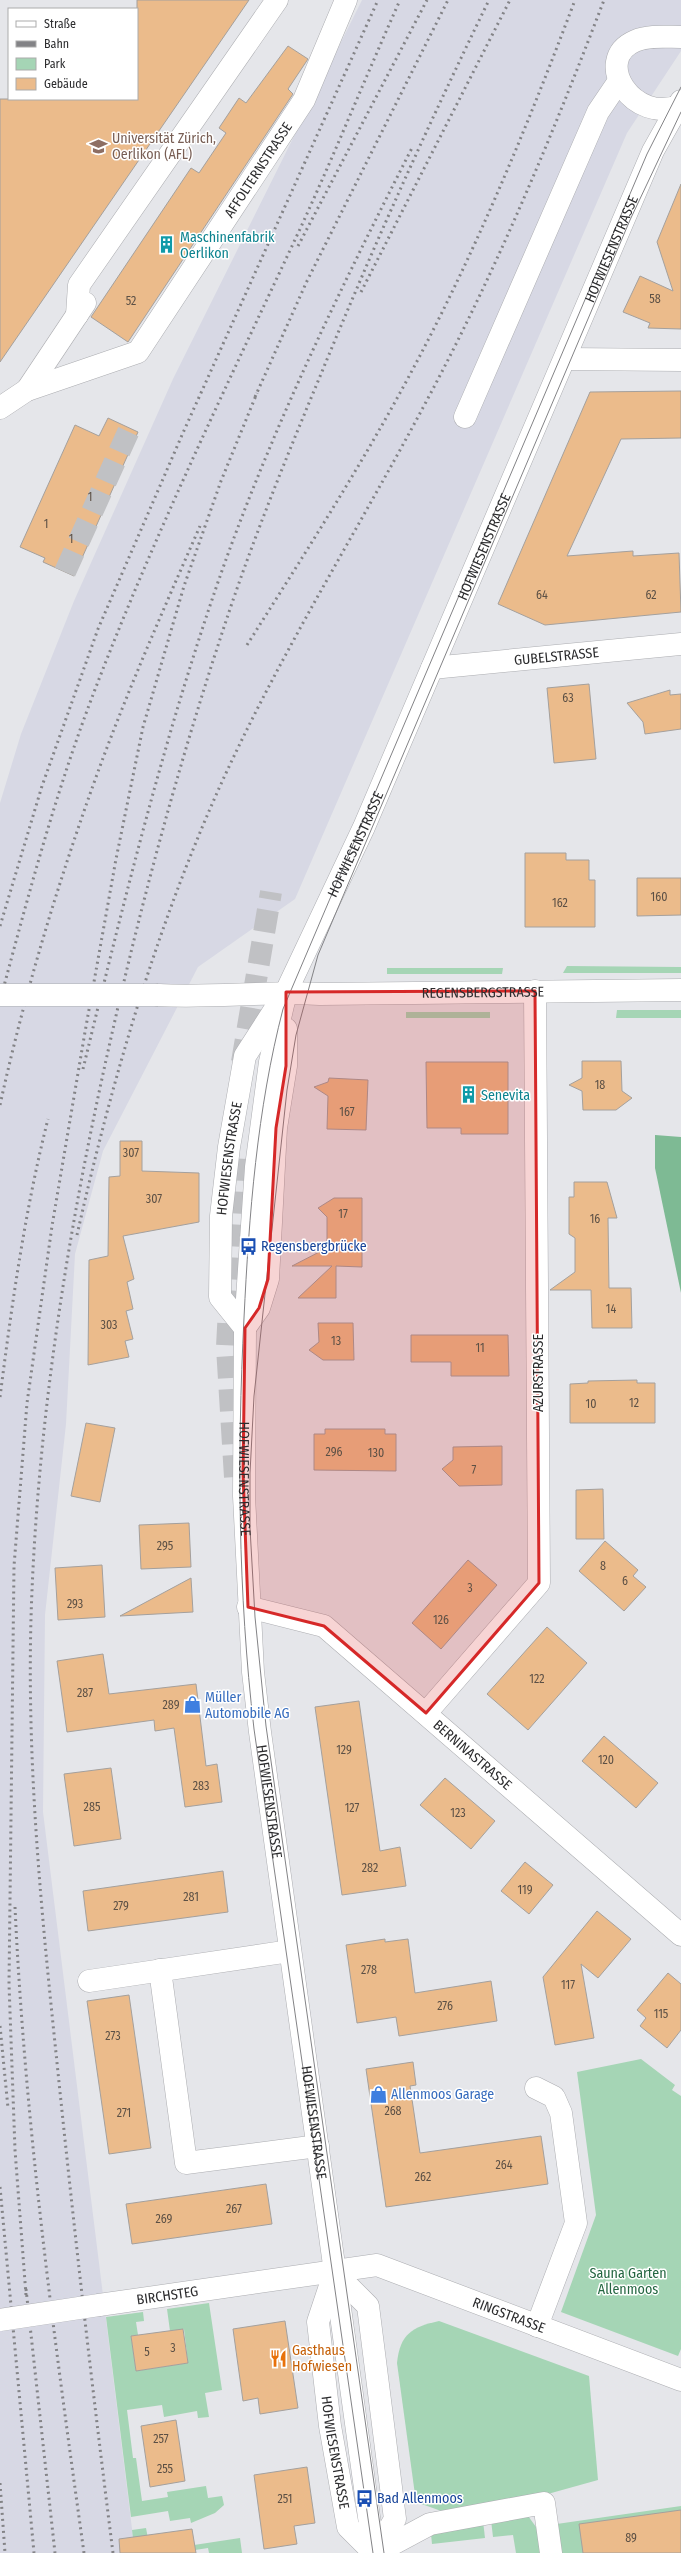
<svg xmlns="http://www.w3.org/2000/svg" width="681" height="2553" viewBox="0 0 681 2553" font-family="'Fira Sans Condensed',sans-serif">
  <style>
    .built { fill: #d7d8e4 }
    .green { fill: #a5d5b5 }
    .forest { fill: #7eba94 }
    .building { fill: #ebbb8b; stroke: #a4a09d }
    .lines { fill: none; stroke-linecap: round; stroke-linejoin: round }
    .minor-tunnel { stroke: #c0c1c4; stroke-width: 22; stroke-dasharray: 22 11; stroke-linecap: butt }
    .minor-casing { stroke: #acadb1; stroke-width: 23 }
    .minor { stroke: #fff; stroke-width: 22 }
    .tram { stroke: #838386; stroke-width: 1 }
    .rail { stroke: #838386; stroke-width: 3; stroke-dasharray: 2 4; stroke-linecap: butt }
    .minor-bridge-casing { stroke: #acadb1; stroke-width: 23; stroke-linecap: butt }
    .minor-bridge { stroke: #fff; stroke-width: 22 }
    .marked { fill: #d62828; fill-opacity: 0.2; stroke: #d62828; stroke-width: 3; stroke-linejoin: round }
    .labels { text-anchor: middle; stroke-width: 3; stroke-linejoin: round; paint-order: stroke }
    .number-label { font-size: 12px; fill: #5c5045 }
    .education-label { font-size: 14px; fill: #785e54; stroke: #fff; text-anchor: start }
    .street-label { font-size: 14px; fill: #2c2c2e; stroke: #fff }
    .culture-label { font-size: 14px; fill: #0d838f; stroke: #fff; text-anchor: start }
    .transit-label { font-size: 14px; fill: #164399; stroke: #fff; text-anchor: start }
    .shop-label { font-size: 14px; fill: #366cbe; stroke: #fff; text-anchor: start }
    .park-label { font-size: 14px; fill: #236641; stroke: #fff }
    .food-label { font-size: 14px; fill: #c56008; stroke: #fff; text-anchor: start }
  </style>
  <rect width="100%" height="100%" fill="#e5e6ea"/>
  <!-- built -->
  <polygon class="built" points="362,0 681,0 681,51 627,133 295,899 198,967 103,1151 75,1254 66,1424 45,1615 43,1812 135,2553 0,2553 0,803 21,734 74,601 173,379"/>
  <!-- green -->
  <g class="green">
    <polygon points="567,966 681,967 681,973 563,973"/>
    <polygon points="387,968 503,968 502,974 387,974"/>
    <polygon points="617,1010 681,1010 681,1018 616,1018"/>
    <rect x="406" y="1012" width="84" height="6"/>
    <polygon points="641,2059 675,2085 672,2090 681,2096 681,2349 678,2356 561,2312 596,2215 577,2072"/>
    <polygon points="209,2303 222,2390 205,2393 209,2417 198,2418 197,2411 164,2417 162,2405 127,2410 133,2458 136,2458 142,2501 168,2497 167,2492 206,2486 208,2498 222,2496 224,2505 215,2513 191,2523 190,2518 170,2521 168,2511 131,2517 106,2317 143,2312 144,2321 136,2322 138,2335 131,2336 136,2371 188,2363 184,2329 170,2331 167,2309"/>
    <path d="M 439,2321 L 589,2376 L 598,2480 L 537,2497 L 444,2512 L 416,2502 L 397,2363 C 400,2334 412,2327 439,2321 Z"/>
    <polygon points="681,2506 681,2553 516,2553 513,2535 493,2537 491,2520 526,2513 536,2527"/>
    <polygon points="483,2521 485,2538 432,2544 431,2534"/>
    <polygon points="146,2528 149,2544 135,2553 132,2530"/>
    <polygon points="240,2538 242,2553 209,2553 208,2548 195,2550 194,2545"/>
  </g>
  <!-- forest -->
  <polygon class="forest" points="655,1135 681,1137 681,1293 655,1168"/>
  <!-- building -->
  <g class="building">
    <polygon points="137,0 249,0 0,362 0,99 137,99"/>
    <polygon points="288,46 308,59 288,89 293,94 128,342 91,317 191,168 199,173 226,133 219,128 239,98 246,103"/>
    <polygon points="681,184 681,329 648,328 650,323 623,312 640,276 673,291 657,242"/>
    <polygon points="681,391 681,438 621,439 567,556 633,551 633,556 679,553 681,612 545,625 498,604 590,392"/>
    <polygon points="108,418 138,432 74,576 43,562 45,558 20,547 75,425 99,436"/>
    <polygon points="589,684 596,759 554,763 547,688"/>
    <polygon points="670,690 670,695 681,694 681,729 645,734 643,722 627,703"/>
    <polygon points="525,853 566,853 566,860 589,860 589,880 595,880 595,927 525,927"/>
    <polygon points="637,878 681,878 681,915 637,916"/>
    <polygon points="582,1061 621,1061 622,1091 632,1098 616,1110 583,1110 582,1091 569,1085 582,1078"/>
    <polygon points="426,1062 508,1062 508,1134 461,1134 461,1128 427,1128"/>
    <polygon points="329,1078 368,1080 366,1130 327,1129 328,1096 314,1087 328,1082"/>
    <polygon points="120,1141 142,1141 142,1171 199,1173 199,1222 123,1236 134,1279 127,1282 133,1309 126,1311 133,1339 125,1341 129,1357 88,1365 89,1260 108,1256 109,1177 120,1176"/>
    <polygon points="574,1182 607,1182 617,1218 608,1218 609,1288 631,1288 632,1328 592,1328 591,1290 550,1290 575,1272 575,1238 569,1234 569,1197 574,1197"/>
    <polygon points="334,1198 362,1198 362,1267 336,1266 336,1298 298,1298 332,1266 292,1266 327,1248 327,1217 318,1208"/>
    <polygon points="318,1323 353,1323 354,1360 323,1360 309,1350 319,1342"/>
    <polygon points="411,1335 508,1335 509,1376 451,1376 451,1362 411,1362"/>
    <polygon points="637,1380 637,1383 655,1383 655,1423 570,1423 570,1384 588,1383 588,1381"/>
    <polygon points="86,1423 115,1428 100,1502 71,1496"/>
    <polygon points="325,1429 385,1429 385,1434 396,1434 396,1471 314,1470 314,1434 325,1434"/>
    <polygon points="502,1446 502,1485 459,1486 442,1469 453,1460 453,1447"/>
    <polygon points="603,1489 604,1539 576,1539 576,1490"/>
    <polygon points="189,1523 191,1567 141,1569 139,1525"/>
    <polygon points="605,1541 638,1570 633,1576 646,1587 624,1611 579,1571"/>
    <polygon points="468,1560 497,1585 441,1649 412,1623"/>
    <polygon points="102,1565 105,1617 58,1620 55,1568"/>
    <polygon points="191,1578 193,1612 120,1616"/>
    <polygon points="547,1627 587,1663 528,1730 487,1694"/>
    <polygon points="103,1654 109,1694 196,1684 206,1766 217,1764 222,1802 185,1807 174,1728 155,1731 154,1720 67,1732 57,1661"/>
    <polygon points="359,1701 380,1851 400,1847 406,1886 342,1895 315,1707"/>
    <polygon points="604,1736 658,1783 636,1808 582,1761"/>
    <polygon points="111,1768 121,1839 74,1846 64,1774"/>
    <polygon points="445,1778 495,1821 471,1849 420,1805"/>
    <polygon points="525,1862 553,1885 529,1914 501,1891"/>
    <polygon points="223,1871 228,1912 88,1931 83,1891"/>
    <polygon points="597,1911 631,1939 598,1978 581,1964 594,2038 555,2045 543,1977"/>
    <polygon points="385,1939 385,1942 408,1939 415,1993 491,1981 497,2021 399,2036 396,2017 357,2023 346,1945"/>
    <polygon points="668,1973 681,1984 681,2030 667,2048 640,2026 646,2018 637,2010"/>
    <polygon points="129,1995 151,2148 109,2154 87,2001"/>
    <polygon points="413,2062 416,2085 410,2086 420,2153 541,2136 548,2184 386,2207 366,2069"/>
    <polygon points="266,2184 272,2224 132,2244 126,2204"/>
    <polygon points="285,2321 298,2408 260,2414 258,2398 243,2401 233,2329"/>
    <polygon points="183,2329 188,2363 136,2371 131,2336"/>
    <polygon points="176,2420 185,2481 150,2487 141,2426"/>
    <polygon points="307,2467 315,2523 294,2526 297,2544 264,2549 254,2475"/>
    <polygon points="681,2510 681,2553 583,2553 579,2524"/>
    <polygon points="192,2529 196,2553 120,2553 119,2539"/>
  </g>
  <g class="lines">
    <!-- minor-tunnel -->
    <g class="minor-tunnel">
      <polyline points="65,572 130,428"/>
      <polyline points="242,1062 271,892"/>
      <polyline points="235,1477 227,1347 237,1156"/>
    </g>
    <defs>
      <g id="minor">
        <path d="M 681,37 C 666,37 649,35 635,41 C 591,60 634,126 681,105"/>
        <polyline points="77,315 79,285 277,0"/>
        <polyline points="566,359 681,360"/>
        <polyline points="27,390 85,303"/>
        <path id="s1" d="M 0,408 L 27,390 L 138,352 L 304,100 L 346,0"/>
        <polyline points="465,417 598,112 619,81"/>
        <path id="s2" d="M 432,668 L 681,644"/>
        <path id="s3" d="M 286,992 L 270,1062 L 256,1167 L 245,1328 L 244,1496 L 253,1672 L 260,1732 L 374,2553"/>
        <path id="s4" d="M 158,995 C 212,998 266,991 320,994 L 681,990"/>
        <polyline points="247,1325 259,1308 268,1279 276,1128 286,1066 286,1029"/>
        <path id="s5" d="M 245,1328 L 220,1297 L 221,1216 L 229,1147 L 245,1056 L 286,992 L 364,827 L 653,151 L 681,101"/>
        <path id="s6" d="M 248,1607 L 324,1626 L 681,1935"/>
        <polyline points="426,1713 539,1583 535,991"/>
        <polyline points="160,1970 186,2163 318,2146"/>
        <polyline points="89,1981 290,1951"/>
        <polyline points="536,2088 554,2097 561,2113 576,2223 537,2326"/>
        <polyline points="334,2272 368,2306 395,2519 375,2553"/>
        <path id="s7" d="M 333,2277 L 318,2322 L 330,2426 L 348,2527 L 374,2553"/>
        <path id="s8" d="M 99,2305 L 377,2265 L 681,2380"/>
        <polyline points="376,2553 430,2524 544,2503 551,2553"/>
      </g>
    </defs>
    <!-- minor casing -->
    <use href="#minor" class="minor-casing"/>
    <!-- minor -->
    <use href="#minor" class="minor"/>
    <!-- tram -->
    <g class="tram">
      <path d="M 373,2553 L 254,1729 C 238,1592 237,1456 244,1318 C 249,1215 257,1109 283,1009 L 647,154 L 681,87"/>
      <polyline points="384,2553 266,1726 255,1617 250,1528 250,1473 254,1396 287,1090 296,1035 318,955 630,220 681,112"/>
    </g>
    <!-- rail -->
    <g class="rail">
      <polyline points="298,246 427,0"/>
      <polyline points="361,292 510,0"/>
      <polyline points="255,397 307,281 448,0"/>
      <path d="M 247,645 C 302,558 358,471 407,380 C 473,258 526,130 575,0"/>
      <polyline points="0,926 42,786 98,629 182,435 378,0"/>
      <path d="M 0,1001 C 27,900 54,798 91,700 C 152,539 227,385 300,229 C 335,153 366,76 400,0"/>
      <path d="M 83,1069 C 124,900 166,729 224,565 C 276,420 343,283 413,146"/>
      <path d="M 0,1105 C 23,1000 54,896 90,794 C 122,703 161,615 200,526"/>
      <path d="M 77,1235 C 112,1080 156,928 221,784 C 281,652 358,530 426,402 C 496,271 551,139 604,0"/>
      <path d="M 0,1397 C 12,1303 25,1210 48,1119"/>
      <path d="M 15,1907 C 25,2124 54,2338 84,2553"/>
      <polyline points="0,2026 8,2108"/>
      <polyline points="0,2187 34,2553"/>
      <polyline points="26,2289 55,2553"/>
      <polyline points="26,2295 15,2150 9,1984 14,1566 27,1403 52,1226 85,1032 116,859 143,727 184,586 221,481 257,393"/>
      <polyline points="0,2483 5,2553"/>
      <path d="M 113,2553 C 92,2387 73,2220 56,2053 C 41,1909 27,1764 31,1618 C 37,1419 69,1222 113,1029 C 145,887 184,746 230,609 C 257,529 289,451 321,374 C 373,247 429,123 489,0"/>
    </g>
    <defs>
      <g id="minor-bridge">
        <polyline points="0,995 158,995"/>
        <polyline points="0,2320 99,2305"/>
      </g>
    </defs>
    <!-- minor-bridge casing -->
    <use href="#minor-bridge" class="minor-bridge-casing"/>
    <!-- minor-bridge -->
    <use href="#minor-bridge" class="minor-bridge"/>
  </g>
  <!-- marked area -->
  <path class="marked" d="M 535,991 L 539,1583 L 426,1713 L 324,1626 L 248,1607 L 243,1473 L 245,1328 L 259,1308 L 268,1279 L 276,1128 L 286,1066 L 286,992 Z"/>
  <!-- icons -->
  <defs>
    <symbol id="university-bare" viewBox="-9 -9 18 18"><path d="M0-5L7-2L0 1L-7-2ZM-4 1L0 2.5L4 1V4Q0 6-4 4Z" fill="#8d6e63" stroke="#fff" stroke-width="2.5" paint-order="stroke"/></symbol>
    <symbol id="building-bare" viewBox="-9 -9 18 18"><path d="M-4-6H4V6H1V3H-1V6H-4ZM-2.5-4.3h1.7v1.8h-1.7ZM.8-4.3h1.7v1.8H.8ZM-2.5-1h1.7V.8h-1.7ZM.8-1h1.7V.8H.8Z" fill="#0f9aa8" stroke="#fff" stroke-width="2.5" paint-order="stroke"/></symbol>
    <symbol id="bus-bare" viewBox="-9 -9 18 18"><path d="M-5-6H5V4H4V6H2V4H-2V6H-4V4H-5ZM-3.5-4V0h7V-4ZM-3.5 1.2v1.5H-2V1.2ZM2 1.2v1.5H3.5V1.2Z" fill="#1a4fb4" stroke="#fff" stroke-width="2.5" paint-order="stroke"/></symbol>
    <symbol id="shop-bare" viewBox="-9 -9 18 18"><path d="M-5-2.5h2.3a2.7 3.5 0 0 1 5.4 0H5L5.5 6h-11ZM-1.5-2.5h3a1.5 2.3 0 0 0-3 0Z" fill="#3f7fe0" stroke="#fff" stroke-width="2.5" paint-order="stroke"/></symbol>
    <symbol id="restaurant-bare" viewBox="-9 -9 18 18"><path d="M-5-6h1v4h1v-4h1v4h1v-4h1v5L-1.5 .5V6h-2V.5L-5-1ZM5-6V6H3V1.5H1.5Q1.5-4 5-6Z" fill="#e8710a" stroke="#fff" stroke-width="2.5" paint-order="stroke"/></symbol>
  </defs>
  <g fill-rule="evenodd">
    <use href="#university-bare" x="86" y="134" width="25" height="25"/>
    <use href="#building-bare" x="154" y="232" width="25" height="25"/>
    <use href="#building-bare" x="456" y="1082" width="25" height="25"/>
    <use href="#bus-bare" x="236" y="1234" width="25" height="25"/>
    <use href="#shop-bare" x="180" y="1692" width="25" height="25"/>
    <use href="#shop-bare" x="366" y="2082" width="25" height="25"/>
    <use href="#restaurant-bare" x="266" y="2346" width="25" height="25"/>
    <use href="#bus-bare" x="352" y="2486" width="25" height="25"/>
  </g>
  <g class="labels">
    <!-- number labels -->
    <g class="number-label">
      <text x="655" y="303">58</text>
      <text x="131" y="305">52</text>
      <text x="90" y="501">1</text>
      <text x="46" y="528">1</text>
      <text x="71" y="543">1</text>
      <text x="542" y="599">64</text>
      <text x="651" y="599">62</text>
      <text x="568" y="702">63</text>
      <text x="659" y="901">160</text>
      <text x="560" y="907">162</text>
      <text x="600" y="1089">18</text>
      <text x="347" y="1116">167</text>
      <text x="131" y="1157">307</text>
      <text x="154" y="1203">307</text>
      <text x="343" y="1218">17</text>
      <text x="595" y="1223">16</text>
      <text x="611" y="1313">14</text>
      <text x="109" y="1329">303</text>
      <text x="336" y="1345">13</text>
      <text x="480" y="1352">11</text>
      <text x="634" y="1407">12</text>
      <text x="591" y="1408">10</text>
      <text x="334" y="1456">296</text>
      <text x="376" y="1457">130</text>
      <text x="474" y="1474">7</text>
      <text x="165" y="1550">295</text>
      <text x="603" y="1570">8</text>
      <text x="625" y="1585">6</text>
      <text x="470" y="1592">3</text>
      <text x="75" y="1608">293</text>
      <text x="441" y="1624">126</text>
      <text x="537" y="1683">122</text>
      <text x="85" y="1697">287</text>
      <text x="171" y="1709">289</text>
      <text x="344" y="1754">129</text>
      <text x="606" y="1764">120</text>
      <text x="201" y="1790">283</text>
      <text x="92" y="1811">285</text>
      <text x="352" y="1812">127</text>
      <text x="458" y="1817">123</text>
      <text x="370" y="1872">282</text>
      <text x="525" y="1894">119</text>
      <text x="191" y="1901">281</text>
      <text x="121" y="1910">279</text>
      <text x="369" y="1974">278</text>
      <text x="568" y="1989">117</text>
      <text x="445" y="2010">276</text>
      <text x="661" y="2018">115</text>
      <text x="113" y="2040">273</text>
      <text x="393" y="2115">268</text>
      <text x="124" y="2117">271</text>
      <text x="504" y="2169">264</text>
      <text x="423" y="2181">262</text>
      <text x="234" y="2213">267</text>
      <text x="164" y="2223">269</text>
      <text x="173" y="2352">3</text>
      <text x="147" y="2356">5</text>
      <text x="161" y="2443">257</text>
      <text x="165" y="2473">255</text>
      <text x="285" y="2503">251</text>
      <text x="631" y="2542">89</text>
    </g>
    <!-- education labels -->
    <g class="education-label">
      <text x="112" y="143">Universität Zürich,<tspan x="112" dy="16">Oerlikon (AFL)</tspan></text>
    </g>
    <!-- street labels -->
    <g class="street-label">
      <text dy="5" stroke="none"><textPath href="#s1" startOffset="368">AFFOLTERNSTRASSE</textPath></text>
      <text dy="5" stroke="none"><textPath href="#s5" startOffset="1170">HOFWIESENSTRASSE</textPath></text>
      <text dy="5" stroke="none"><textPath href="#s5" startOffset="846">HOFWIESENSTRASSE</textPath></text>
      <text dy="5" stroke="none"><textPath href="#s2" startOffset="125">GUBELSTRASSE</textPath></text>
      <text dy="5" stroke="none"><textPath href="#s5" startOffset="522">HOFWIESENSTRASSE</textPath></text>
      <text dy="5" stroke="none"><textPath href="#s4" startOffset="325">REGENSBERGSTRASSE</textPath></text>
      <text dy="5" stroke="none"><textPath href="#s5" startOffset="179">HOFWIESENSTRASSE</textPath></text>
      <text transform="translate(538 1373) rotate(-90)" y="5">AZURSTRASSE</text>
      <text dy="5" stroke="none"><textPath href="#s3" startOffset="490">HOFWIESENSTRASSE</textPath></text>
      <text dy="5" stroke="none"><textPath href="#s6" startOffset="275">BERNINASTRASSE</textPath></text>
      <text dy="5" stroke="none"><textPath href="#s3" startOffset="814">HOFWIESENSTRASSE</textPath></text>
      <text dy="5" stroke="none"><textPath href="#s3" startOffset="1138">HOFWIESENSTRASSE</textPath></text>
      <text dy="5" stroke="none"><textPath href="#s8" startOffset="69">BIRCHSTEG</textPath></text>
      <text dy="5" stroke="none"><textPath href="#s8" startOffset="422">RINGSTRASSE</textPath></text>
      <text dy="5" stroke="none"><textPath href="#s7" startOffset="179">HOFWIESENSTRASSE</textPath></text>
    </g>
    <!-- culture labels -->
    <g class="culture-label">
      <text x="180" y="242">Maschinenfabrik<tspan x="180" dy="16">Oerlikon</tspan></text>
      <text x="481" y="1100">Senevita</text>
    </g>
    <!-- transit labels -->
    <g class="transit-label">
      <text x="261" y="1251">Regensbergbrücke</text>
      <text x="377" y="2503">Bad Allenmoos</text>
    </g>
    <!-- shop labels -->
    <g class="shop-label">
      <text x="205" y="1702">Müller<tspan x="205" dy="16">Automobile AG</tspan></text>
      <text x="391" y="2099">Allenmoos Garage</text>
    </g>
    <!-- park labels -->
    <g class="park-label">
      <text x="628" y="2278">Sauna Garten<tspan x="628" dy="16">Allenmoos</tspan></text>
    </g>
    <!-- food labels -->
    <g class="food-label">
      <text x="292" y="2355">Gasthaus<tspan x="292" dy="16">Hofwiesen</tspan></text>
    </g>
  </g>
  <!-- legend -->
  <rect x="8" y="8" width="130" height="92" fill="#ffffff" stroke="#ababab"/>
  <rect x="16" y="21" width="20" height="6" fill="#ffffff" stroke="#ababab"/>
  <text x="44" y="28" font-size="12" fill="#2c2c2e">Straße</text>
  <rect x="16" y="41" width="20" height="6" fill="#838386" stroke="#ababab"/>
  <text x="44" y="48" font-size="12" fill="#2c2c2e">Bahn</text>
  <rect x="16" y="58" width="20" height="12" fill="#a5d5b5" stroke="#ababab"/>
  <text x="44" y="68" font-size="12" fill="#2c2c2e">Park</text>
  <rect x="16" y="78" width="20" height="12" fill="#ebbb8b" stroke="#ababab"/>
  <text x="44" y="88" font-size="12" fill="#2c2c2e">Gebäude</text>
</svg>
